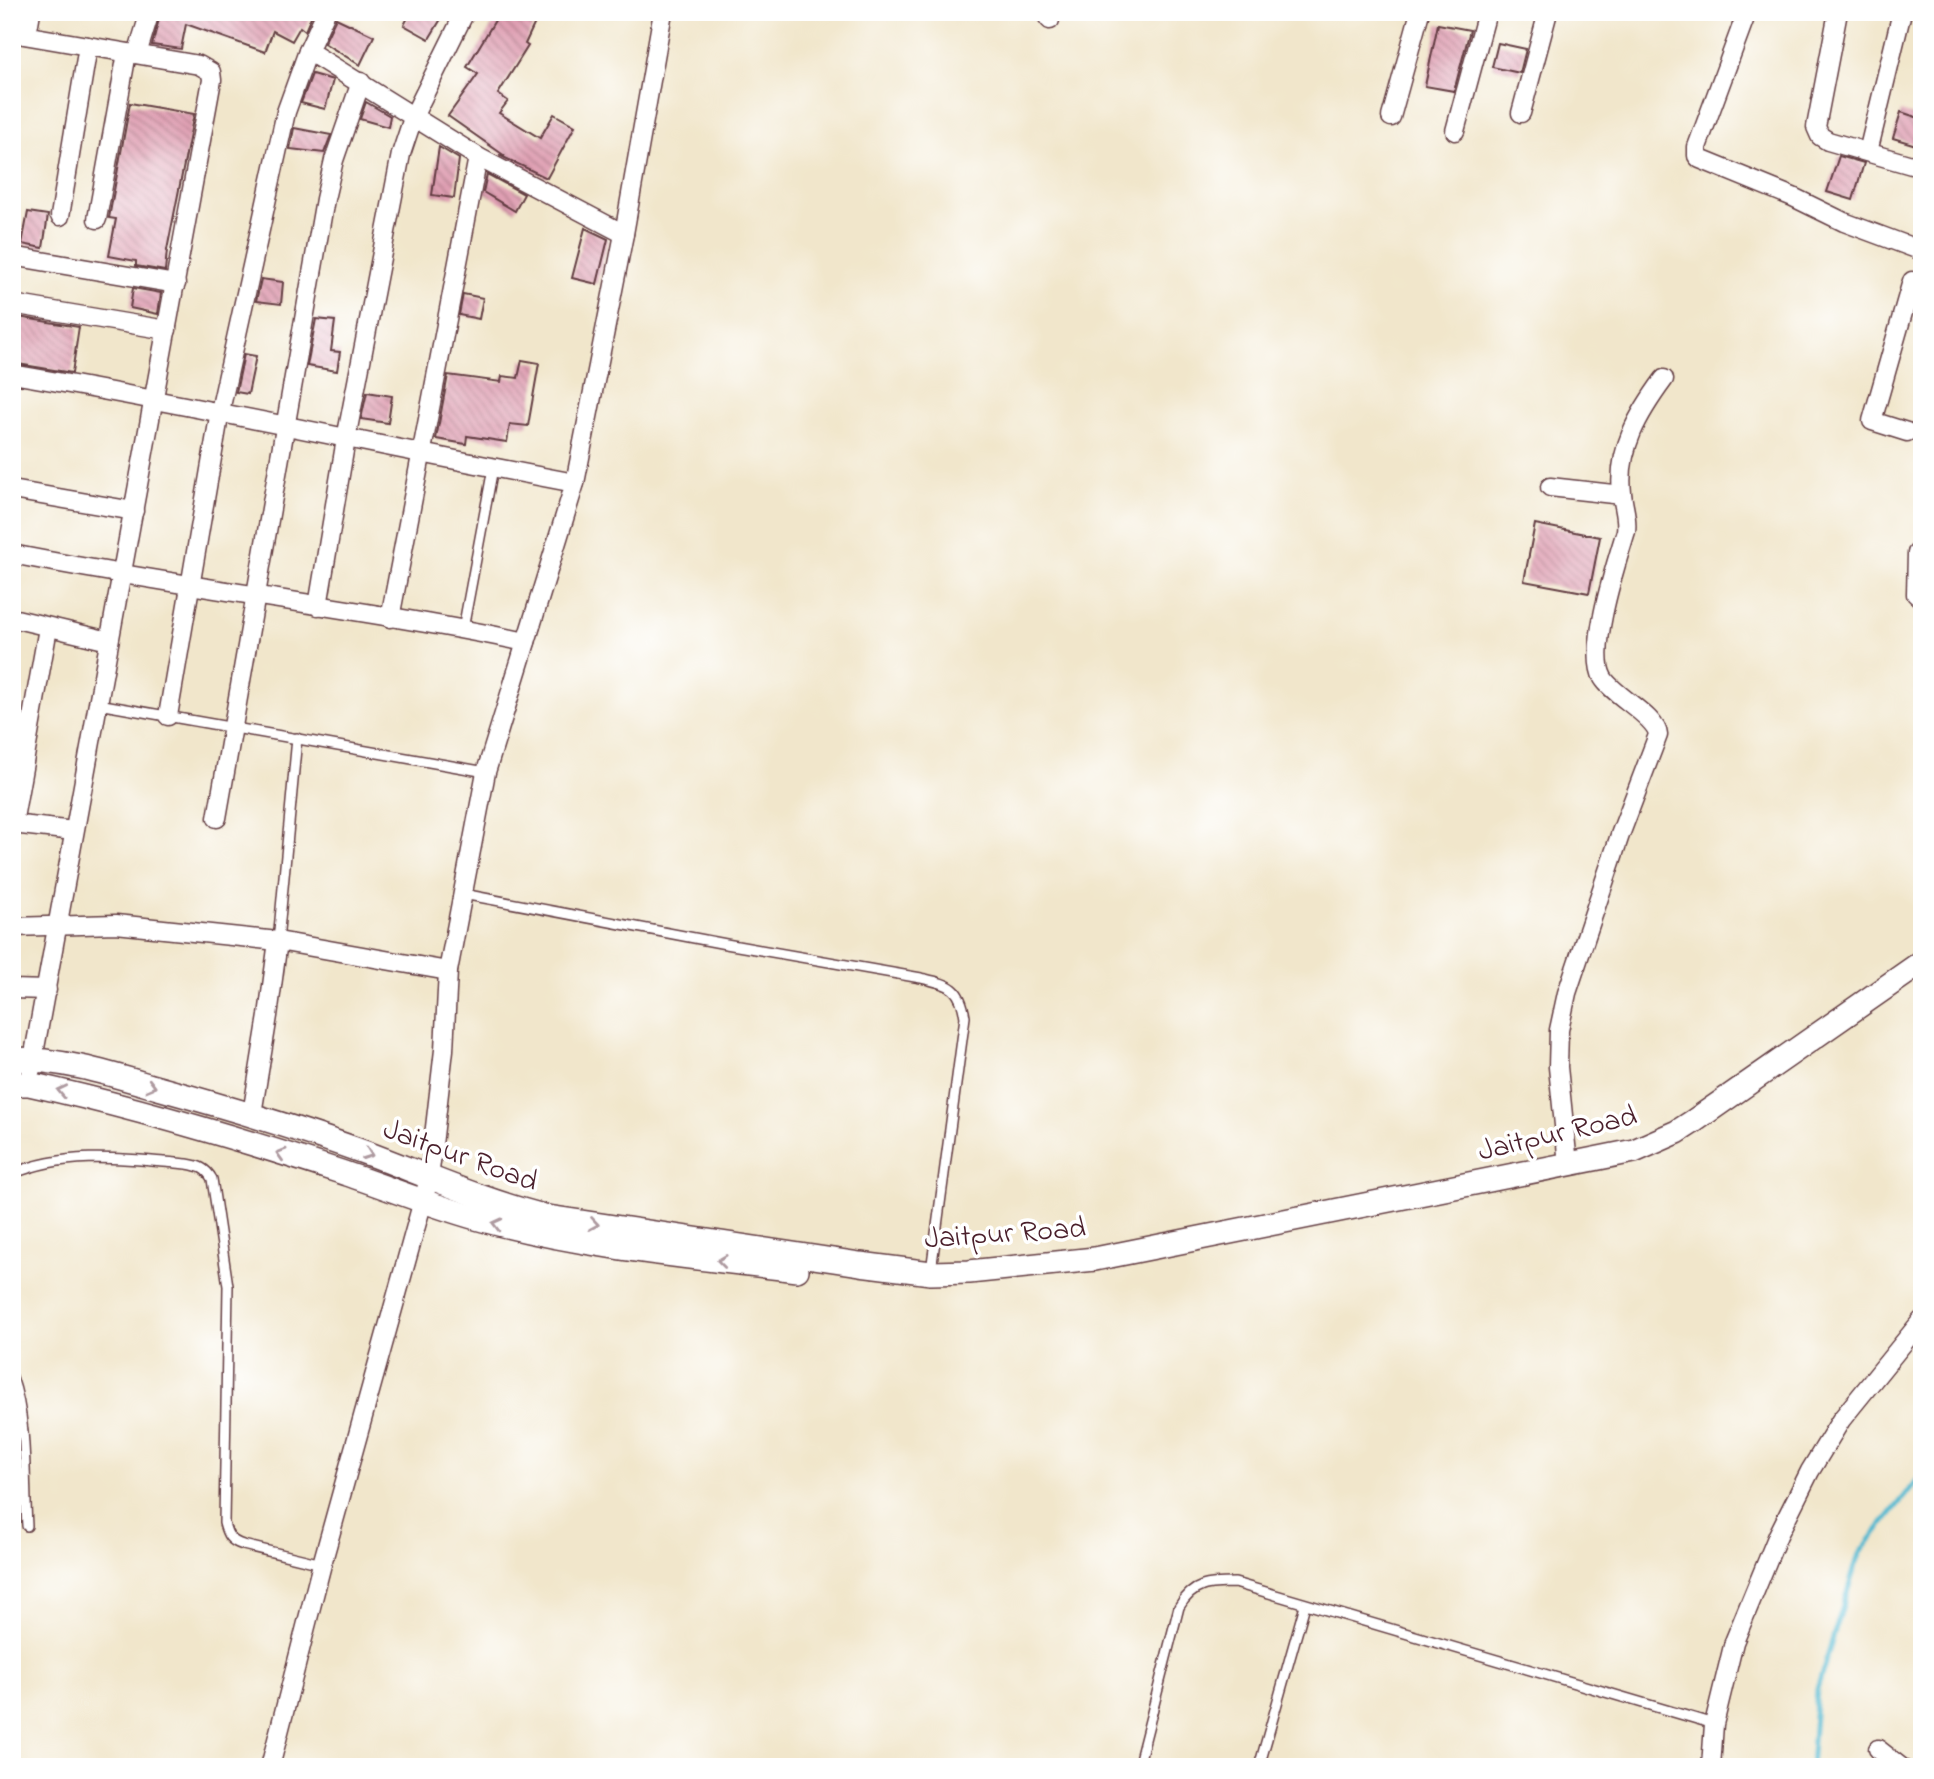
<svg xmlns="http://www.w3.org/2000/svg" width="1934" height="1779" viewBox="0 0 1934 1779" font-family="'Indie Flower',sans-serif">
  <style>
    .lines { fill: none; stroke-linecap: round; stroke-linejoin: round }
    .stream { stroke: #52b9d0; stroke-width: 5 }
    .building { fill: url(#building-back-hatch) }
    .service-casing { stroke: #633d43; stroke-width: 12 }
    .minor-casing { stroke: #633d43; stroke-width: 21 }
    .tertiary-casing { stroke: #633d43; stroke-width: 26 }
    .service { stroke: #fff; stroke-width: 9 }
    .minor { stroke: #fff; stroke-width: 18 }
    .tertiary { stroke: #fff; stroke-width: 23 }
    .oneway { stroke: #ae9aa0 }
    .labels { text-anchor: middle; stroke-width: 7; stroke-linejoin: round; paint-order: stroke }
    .street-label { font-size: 30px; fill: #4a1f2b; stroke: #fff }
  </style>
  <defs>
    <pattern id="building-back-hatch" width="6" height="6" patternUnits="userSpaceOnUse" patternTransform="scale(1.75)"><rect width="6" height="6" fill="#df9fb2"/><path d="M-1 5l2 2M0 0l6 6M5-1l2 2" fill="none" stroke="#b78191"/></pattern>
  </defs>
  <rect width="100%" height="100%" fill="#fff"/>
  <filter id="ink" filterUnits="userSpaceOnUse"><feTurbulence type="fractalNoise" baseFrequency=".0143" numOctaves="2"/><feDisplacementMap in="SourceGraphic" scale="14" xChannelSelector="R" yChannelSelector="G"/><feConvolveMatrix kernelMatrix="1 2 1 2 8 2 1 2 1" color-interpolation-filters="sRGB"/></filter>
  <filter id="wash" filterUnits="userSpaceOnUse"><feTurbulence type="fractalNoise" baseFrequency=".00686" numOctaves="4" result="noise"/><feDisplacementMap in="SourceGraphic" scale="28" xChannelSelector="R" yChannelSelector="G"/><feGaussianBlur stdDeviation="1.57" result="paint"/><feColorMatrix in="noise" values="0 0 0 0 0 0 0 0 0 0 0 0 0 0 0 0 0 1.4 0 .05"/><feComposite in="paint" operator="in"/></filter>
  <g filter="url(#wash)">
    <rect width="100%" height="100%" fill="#f1e6cb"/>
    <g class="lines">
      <!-- stream -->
      <polyline class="stream" points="1811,1767 1817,1689 1859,1554 1922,1474"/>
    </g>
    <g id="blocks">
      <!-- building -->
      <g class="building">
        <polygon points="161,12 228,12 241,18 244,12 313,12 305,31 300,27 292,41 273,31 265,52 186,24 181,49 152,45"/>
        <polygon points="411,12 429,12 441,19 429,39 404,25"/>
        <polygon points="500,12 540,12 525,44 528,46 498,94 508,101 499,113 540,138 554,114 575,126 547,178 499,155 505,156 448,116 478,74 467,67"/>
        <polygon points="336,18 374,36 360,65 324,43"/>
        <polygon points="1438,24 1470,30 1454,91 1425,86"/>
        <polygon points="1498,43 1526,49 1520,73 1492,67"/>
        <polygon points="312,74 333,80 325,109 301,103"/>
        <polygon points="366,102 390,116 388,127 360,119"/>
        <polygon points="130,103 194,114 167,250 165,271 136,266 136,261 109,256 116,219 109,218"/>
        <polygon points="1901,112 1922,119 1922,128 1916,145 1893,138"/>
        <polygon points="294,128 331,135 324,153 290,149"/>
        <polygon points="439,147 459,159 454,198 432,195"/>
        <polygon points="1839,156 1864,163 1853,200 1827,192"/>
        <polygon points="487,174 524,194 515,211 483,192"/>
        <polygon points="28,212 48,215 43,248 22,244"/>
        <polygon points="585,228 608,239 597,284 572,278"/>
        <polygon points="261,279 283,282 281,304 256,301"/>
        <polygon points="133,288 161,293 158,314 130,308"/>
        <polygon points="463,294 483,298 479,319 459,315"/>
        <polygon points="12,316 79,327 72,373 12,363"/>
        <polygon points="316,319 335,321 331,351 340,352 337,371 307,366"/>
        <polygon points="244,354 256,356 248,394 236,392"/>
        <polygon points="522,360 539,363 528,426 510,424 507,442 467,436 466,444 436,439 448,375 501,382 502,376 518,378"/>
        <polygon points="367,392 392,396 388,423 361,419"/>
        <polygon points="1535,524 1600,537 1589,593 1524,581"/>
      </g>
    </g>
  </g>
  <g filter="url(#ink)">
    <use href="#blocks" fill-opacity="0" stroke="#633d43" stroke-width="2"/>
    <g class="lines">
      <defs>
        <g id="service">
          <polyline points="463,629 493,468"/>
          <polyline points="98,704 486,772"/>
          <path d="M 463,894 L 726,944 L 921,978 C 950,985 960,986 965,1017 L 931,1271"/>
          <polyline points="278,941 297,738"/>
          <path d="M 12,1174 C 69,1150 128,1159 187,1164 C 199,1166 206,1168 212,1179 L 228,1286 L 224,1523 C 227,1535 230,1541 243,1545 L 322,1564"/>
          <path d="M 12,1377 C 28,1423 24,1478 27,1526"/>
          <path d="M 1138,1767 L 1179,1607 C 1193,1583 1209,1583 1235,1583 L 1714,1724"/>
          <polyline points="1259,1767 1305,1605"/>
        </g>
        <g id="minor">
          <polyline points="1044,12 1050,20"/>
          <polyline points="1747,12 1697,147 1697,156 1700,159 1793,197 1844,222 1922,251"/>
          <polyline points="1838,12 1816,127 1820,136 1828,141 1922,168"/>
          <polyline points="12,33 199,65 211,72 212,80 31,1070"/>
          <polyline points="27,35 31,12"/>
          <polyline points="308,51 478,157 624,234"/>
          <polyline points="137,54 150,12"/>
          <polyline points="1521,113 1548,12"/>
          <polyline points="1391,117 1420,12"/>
          <polyline points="1455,131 1487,12"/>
          <polyline points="1868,152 1902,12"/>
          <polyline points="60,216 88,46"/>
          <polyline points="97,219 127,53"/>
          <polyline points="12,256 176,284"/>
          <polyline points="12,304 167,330"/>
          <path d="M 12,374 C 201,406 387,448 575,483"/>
          <polyline points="1907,432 1872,421 1912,281 1922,284"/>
          <polyline points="1550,487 1622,495"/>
          <polyline points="12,490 134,511"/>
          <polyline points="1917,553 1916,594 1922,599"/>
          <path d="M 12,554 C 183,588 356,607 526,642"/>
          <polyline points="318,606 346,439 401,154 414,115 465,12"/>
          <polyline points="12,618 109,641"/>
          <polyline points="390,618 478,157"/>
          <polyline points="168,716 220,411 286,112 308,51 326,12"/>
          <polyline points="217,818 325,199 334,160 361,82"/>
          <polyline points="12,824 74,831"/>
          <polyline points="13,824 48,628"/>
          <polyline points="12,927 116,924 278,941 448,971"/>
          <polyline points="12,989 47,990"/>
          <polyline points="252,1114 268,1016 278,941"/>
          <path d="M 1568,1164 L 1558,1067 L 1559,1030 L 1567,993 L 1620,835 L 1658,735 C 1657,717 1614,696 1603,678 C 1587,650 1617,561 1626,531 C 1628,517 1623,507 1622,493 C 1617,449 1639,413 1664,379"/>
          <polyline points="1878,1749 1901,1767"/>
          <polyline points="270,1767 322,1564 429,1179 444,1050 448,971 486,772 575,483 624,234 663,12"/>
          <polyline points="1711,1767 1714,1724 1734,1642 1778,1535 1810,1471 1841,1420 1922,1320"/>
        </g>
        <g id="tertiary">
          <path d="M 12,1059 C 63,1059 110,1074 158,1088 C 230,1108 302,1129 372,1155 C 430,1177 487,1202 548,1217 L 860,1264 L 931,1273 L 969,1272 L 1095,1259 L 1634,1151 L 1677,1132 L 1694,1121 L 1922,962"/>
          <path d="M 12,1084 L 29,1084 C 134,1107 238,1138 341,1172 C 389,1188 437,1208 487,1221 C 588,1248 693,1257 797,1270"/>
        </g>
      </defs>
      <!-- service casing -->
      <use href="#service" class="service-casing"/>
      <!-- minor casing -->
      <use href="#minor" class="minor-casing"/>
      <!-- tertiary casing -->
      <use href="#tertiary" class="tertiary-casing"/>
      <!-- service -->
      <use href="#service" class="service"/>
      <!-- minor -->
      <use href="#minor" class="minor"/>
      <!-- tertiary -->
      <use href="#tertiary" class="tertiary"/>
    </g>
    <!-- one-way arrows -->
    <defs><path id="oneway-chevron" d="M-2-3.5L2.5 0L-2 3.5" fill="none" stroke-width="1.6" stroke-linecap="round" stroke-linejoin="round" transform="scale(1.75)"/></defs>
    <g class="oneway">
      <use href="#oneway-chevron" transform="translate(151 1086) rotate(15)"/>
      <use href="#oneway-chevron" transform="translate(62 1091) rotate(-168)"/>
      <use href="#oneway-chevron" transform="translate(281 1154) rotate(-163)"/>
      <use href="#oneway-chevron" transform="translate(368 1154) rotate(20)"/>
      <use href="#oneway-chevron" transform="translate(497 1224) rotate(-166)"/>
      <use href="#oneway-chevron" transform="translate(594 1224) rotate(9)"/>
      <use href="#oneway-chevron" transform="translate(722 1261) rotate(-173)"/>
    </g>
  </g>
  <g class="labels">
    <!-- street labels -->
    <g class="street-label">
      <text transform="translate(1557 1132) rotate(-13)" y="10">Jaitpur Road</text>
      <text transform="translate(461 1154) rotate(20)" y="10">Jaitpur Road</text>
      <text transform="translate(1005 1232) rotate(-4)" y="10">Jaitpur Road</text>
    </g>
  </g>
  <!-- margin -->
  <rect width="1934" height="1779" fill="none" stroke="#fff" stroke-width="42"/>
</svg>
